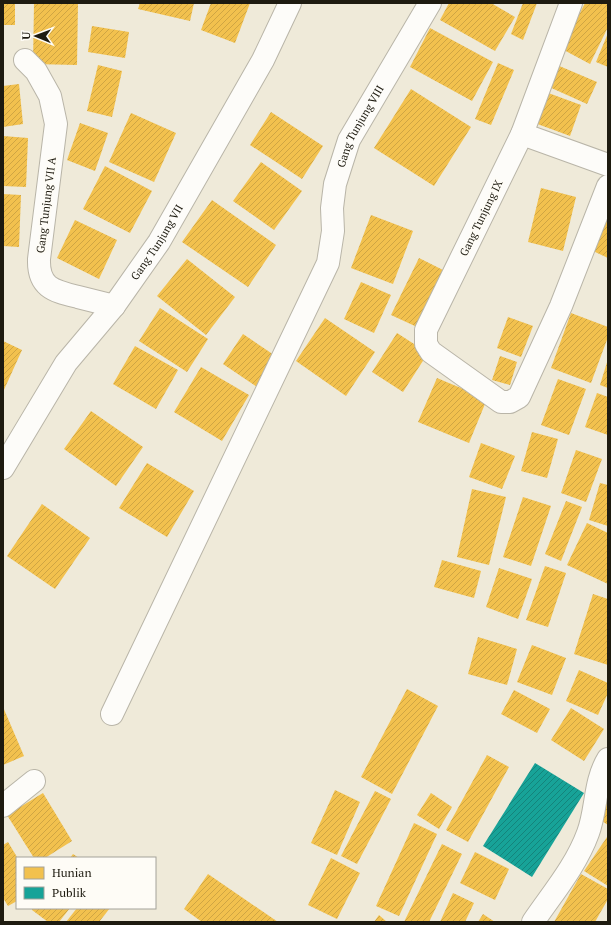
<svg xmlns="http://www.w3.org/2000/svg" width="611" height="925" viewBox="0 0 611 925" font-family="'PT Serif',serif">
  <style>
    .homes { fill: url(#homes-hatch) }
    .public { fill: url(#public-hatch) }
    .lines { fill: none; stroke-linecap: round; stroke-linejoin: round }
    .minor-casing { stroke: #b9b5a8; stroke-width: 24 }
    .minor { stroke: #fdfcf9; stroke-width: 22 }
    .labels { text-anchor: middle; stroke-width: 4; stroke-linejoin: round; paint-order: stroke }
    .street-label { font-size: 11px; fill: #1e1b10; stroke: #fefcf6 }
  </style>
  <defs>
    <pattern id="homes-hatch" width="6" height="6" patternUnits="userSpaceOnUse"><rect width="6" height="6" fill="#f2c14e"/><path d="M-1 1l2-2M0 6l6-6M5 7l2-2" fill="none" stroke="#cfa543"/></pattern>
    <pattern id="public-hatch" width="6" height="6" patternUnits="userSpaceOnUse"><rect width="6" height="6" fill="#17a398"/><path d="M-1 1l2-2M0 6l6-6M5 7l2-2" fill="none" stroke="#14847b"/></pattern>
  </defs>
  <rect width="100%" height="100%" fill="#efead9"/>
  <!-- homes -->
  <g class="homes">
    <rect x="3" y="3" width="12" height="22"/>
    <polygon points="34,3 78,3 77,65 33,64"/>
    <polygon points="140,3 194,3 190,21 138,9"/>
    <polygon points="211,3 250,3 235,43 201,30"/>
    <polygon points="449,3 491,3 515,17 495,51 440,20"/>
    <polygon points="523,3 537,3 523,40 511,34"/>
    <polygon points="585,3 608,3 608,27 590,64 562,49"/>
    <polygon points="92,26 129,32 125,58 88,52"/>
    <polygon points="430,28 493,62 472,101 410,67"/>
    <polygon points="608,33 608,67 596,62"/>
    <polygon points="498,63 514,70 491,125 475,119"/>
    <polygon points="98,65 122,71 112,117 87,111"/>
    <polygon points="557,65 597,82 587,104 547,86"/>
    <polygon points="19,84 23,124 3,127 3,86"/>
    <polygon points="411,89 471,127 434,186 374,148"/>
    <polygon points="543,91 581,105 570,136 532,122"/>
    <polygon points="271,112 323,146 302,179 250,145"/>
    <polygon points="131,113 176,133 154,182 109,162"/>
    <polygon points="80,123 108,133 95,171 67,160"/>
    <polygon points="3,136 28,138 26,187 3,186"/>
    <polygon points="261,162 302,191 274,230 233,201"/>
    <polygon points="105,166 152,191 130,233 83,209"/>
    <polygon points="541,188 576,197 563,251 528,242"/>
    <polygon points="3,194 21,195 19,247 3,246"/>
    <polygon points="212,200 276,245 248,287 182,242"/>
    <polygon points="371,215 413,231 393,284 351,268"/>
    <polygon points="608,216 608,258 593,251"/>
    <polygon points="75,220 117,240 99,279 57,258"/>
    <polygon points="419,258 445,271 417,327 391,315"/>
    <polygon points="187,259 235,297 206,335 157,296"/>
    <polygon points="361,282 391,295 374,333 344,319"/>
    <polygon points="160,308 208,339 187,372 139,341"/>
    <polygon points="571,313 608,327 608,337 591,383 551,368"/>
    <polygon points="508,317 533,326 521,357 497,348"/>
    <polygon points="325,318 375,352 346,396 296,361"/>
    <polygon points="397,333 428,353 403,392 372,372"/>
    <polygon points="243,334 277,357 257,387 223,364"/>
    <polygon points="3,341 22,350 3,392"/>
    <polygon points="135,346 178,370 156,409 113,384"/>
    <polygon points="500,356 517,362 510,385 492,380"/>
    <polygon points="608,359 608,388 600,385"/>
    <polygon points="201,367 249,395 222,441 174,412"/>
    <polygon points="437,378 487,399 469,443 418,422"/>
    <polygon points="558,379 586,389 569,435 541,425"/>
    <polygon points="597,393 608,397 608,435 585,427"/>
    <polygon points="91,411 143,447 116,486 64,449"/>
    <polygon points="532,432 558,439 547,478 521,471"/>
    <polygon points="481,443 515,456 502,489 469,477"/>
    <polygon points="576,450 602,459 586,502 561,493"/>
    <polygon points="147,463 194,491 167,537 119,508"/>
    <polygon points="600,483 608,485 608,526 589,520"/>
    <polygon points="472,489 506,497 489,565 457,557"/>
    <polygon points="523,497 551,506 531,566 503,557"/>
    <polygon points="566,501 582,507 561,561 545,554"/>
    <polygon points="42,504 90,538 55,589 7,556"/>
    <polygon points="587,523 608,533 608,584 567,565"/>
    <polygon points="442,560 481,571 474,598 434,587"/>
    <polygon points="545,566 566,573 548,627 526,620"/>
    <polygon points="499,568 532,579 518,619 486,607"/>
    <polygon points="593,594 608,599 608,665 574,654"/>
    <polygon points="478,637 517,649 507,685 468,674"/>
    <polygon points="532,645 566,658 552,695 517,682"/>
    <polygon points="579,670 608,683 608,693 598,715 566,701"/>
    <polygon points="407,689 438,706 392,794 361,777"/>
    <polygon points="514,690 550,709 537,733 501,714"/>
    <polygon points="3,707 24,756 3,765"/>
    <polygon points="571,708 604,729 584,761 551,740"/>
    <polygon points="487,755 509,767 468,842 446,830"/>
    <polygon points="335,790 360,802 337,855 311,843"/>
    <polygon points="375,791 391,799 357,864 341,856"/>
    <polygon points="43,793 72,841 45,858 34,858 7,815"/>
    <polygon points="431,793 452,807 439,829 417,815"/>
    <polygon points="608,801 608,825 597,818"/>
    <polygon points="414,823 437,834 399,916 376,906"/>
    <polygon points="607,837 608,837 608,886 584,871"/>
    <polygon points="8,842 17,857 17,901 8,906 3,898 3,845"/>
    <polygon points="442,844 462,854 429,922 404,922"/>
    <polygon points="475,852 509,869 495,900 460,883"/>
    <polygon points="73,854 79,858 70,858"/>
    <polygon points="331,858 360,873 337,919 308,905"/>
    <polygon points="208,874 278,922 202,922 184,909"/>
    <polygon points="581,874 608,889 608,899 595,922 554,922"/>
    <polygon points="453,893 474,903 465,922 440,922"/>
    <polygon points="33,908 70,908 59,922 48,922 32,910"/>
    <polygon points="77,908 110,908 99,922 66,922"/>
    <polygon points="483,914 495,922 478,922"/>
    <polygon points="379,915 387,922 374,922"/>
  </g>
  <!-- public -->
  <polygon class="public" points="535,763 584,793 532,877 483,846"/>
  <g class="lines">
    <defs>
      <g id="minor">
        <polyline points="571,3 522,134 426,330 426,344 431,352 501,402 510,402 519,397 561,306 608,186"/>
        <path d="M 25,60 L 36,71 L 50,96 L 56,124 L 39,259 C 38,288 54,291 78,297 C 90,300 102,303 114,306"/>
        <polyline points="522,134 608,165"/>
        <path id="s1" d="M 3,468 L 66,363 L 114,306 L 159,242 L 263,60 L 290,3"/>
        <path id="s2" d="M 112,714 L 328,263 L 333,231 L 332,208 L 335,184 L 349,140 L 430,3"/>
        <polyline points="3,806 34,781"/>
        <path d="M 533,922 C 552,894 576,866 588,833 C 597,809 594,782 608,759"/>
      </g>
    </defs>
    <!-- minor casing -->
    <use href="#minor" class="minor-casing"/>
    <!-- minor -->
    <use href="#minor" class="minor"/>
  </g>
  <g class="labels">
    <!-- street labels -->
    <g class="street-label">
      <text dy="4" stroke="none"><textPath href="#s2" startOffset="643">Gang Tunjung VIII</textPath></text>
      <text transform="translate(46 205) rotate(-83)" y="4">Gang Tunjung VII A</text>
      <text transform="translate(481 218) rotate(-64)" y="4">Gang Tunjung IX</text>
      <text dy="4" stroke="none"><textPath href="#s1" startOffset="274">Gang Tunjung VII</textPath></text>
    </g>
  </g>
  <!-- border -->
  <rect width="611" height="925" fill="none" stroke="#1e1b10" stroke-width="8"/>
  <!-- legend -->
  <rect x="16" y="857" width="140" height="52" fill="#fefcf6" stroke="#a4a29a"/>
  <rect x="24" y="867" width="20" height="12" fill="#f2c14e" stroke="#a4a29a"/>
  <text x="52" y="877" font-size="12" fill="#1e1b10">Hunian</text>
  <rect x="24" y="887" width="20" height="12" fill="#17a398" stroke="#a4a29a"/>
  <text x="52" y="897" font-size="12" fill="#1e1b10">Publik</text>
  <!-- north arrow -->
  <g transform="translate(36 36) rotate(271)" stroke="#fefcf6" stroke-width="3" paint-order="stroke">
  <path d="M0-3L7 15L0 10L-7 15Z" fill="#1e1b10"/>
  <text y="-6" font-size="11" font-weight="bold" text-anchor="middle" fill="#1e1b10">U</text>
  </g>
</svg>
